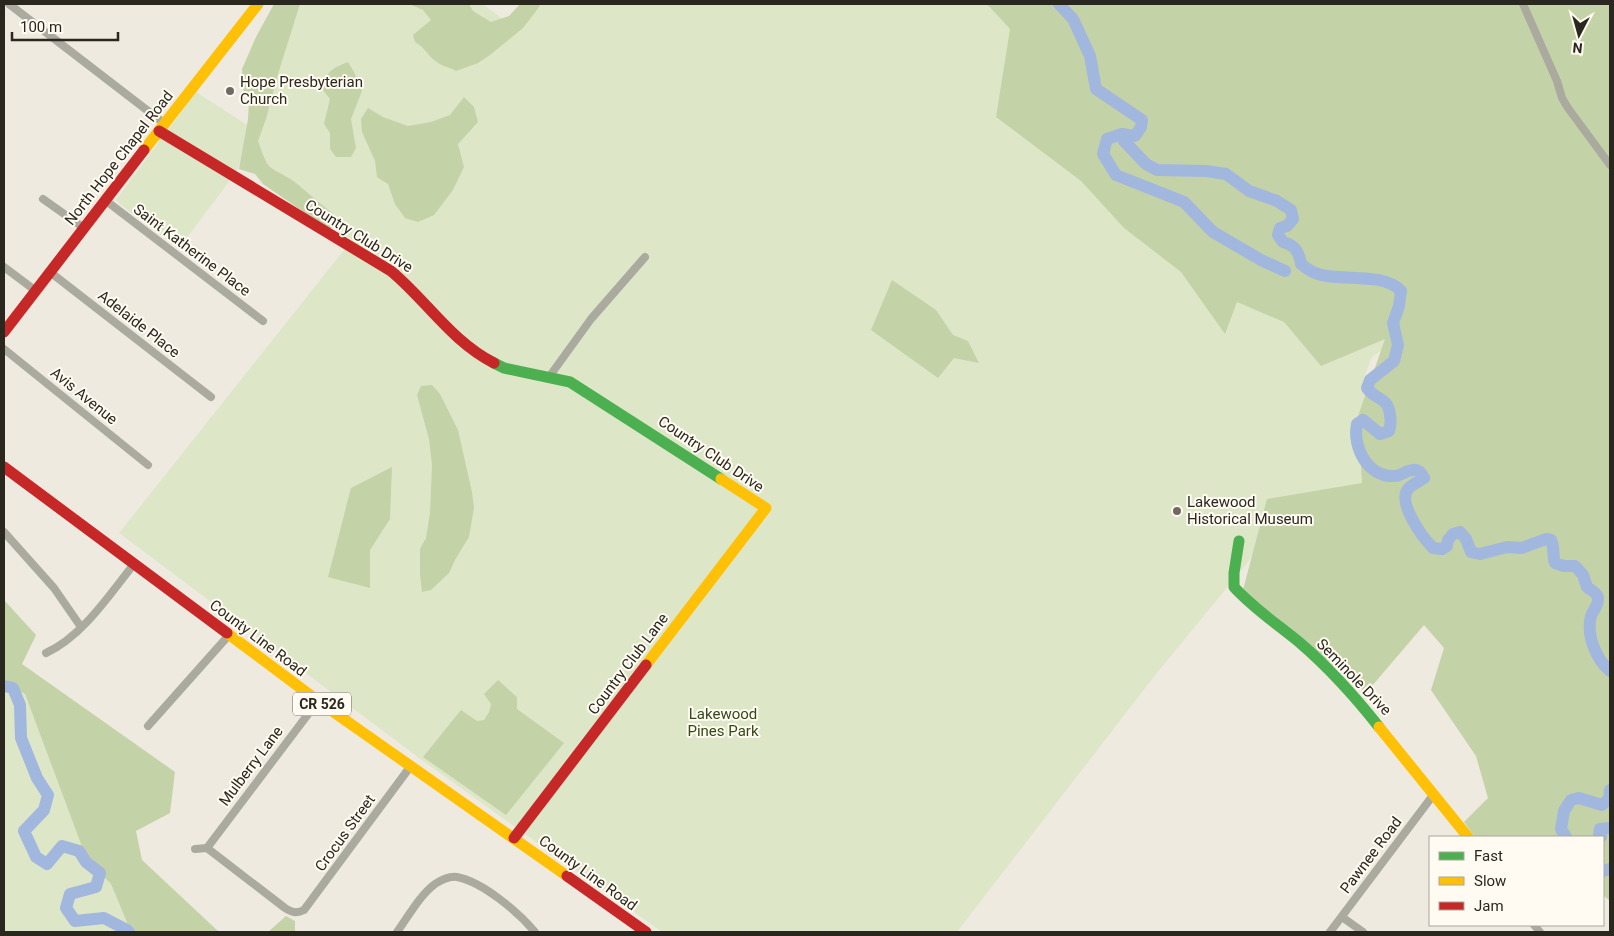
<svg xmlns="http://www.w3.org/2000/svg" width="1614" height="936" viewBox="0 0 1614 936" font-family="Roboto,sans-serif">
  <style>
    .green { fill: #dde7c8 }
    .forest { fill: #c4d2a8 }
    .lines { fill: none; stroke-linecap: round; stroke-linejoin: round }
    .river { stroke: #a1b7de; stroke-width: 12 }
    .street { stroke: #aaaa9f; stroke-width: 8 }
    .fast { stroke: #4caf50; stroke-width: 11 }
    .slow { stroke: #ffc107; stroke-width: 11 }
    .jam { stroke: #c62828; stroke-width: 11 }
    .poi-dot { fill: #6f6b62; stroke: #fffbf2; stroke-width: 2 }
    .labels { text-anchor: middle; stroke-width: 4; stroke-linejoin: round; paint-order: stroke }
    .shield { fill: #fffbf2; stroke: #6a675e; stroke-width: 1 }
    .shield-label { font-size: 14px; font-weight: bold; fill: #2a271e }
    .poi-label { font-size: 15px; fill: #2a271e; stroke: #fffbf2; text-anchor: start }
    .street-label { font-size: 15px; fill: #2a271e; stroke: #fffbf2 }
    .park-label { font-size: 15px; fill: #354818; stroke: #fffbf2 }
  </style>
  <rect width="100%" height="100%" fill="#efeadf"/>
  <!-- green -->
  <g class="green">
    <polygon points="297,4 483,4 517,30 535,4 1059,4 1301,267 1392,344 1372,357 1365,375 1373,394 1370,425 1357,422 1357,443 1376,469 1388,473 1285,517 1152,679 957,932 662,932 419,758 119,533 352,240 246,159"/>
    <polygon points="196,92 252,128 237,171 179,248 130,212 116,200"/>
    <polygon points="4,682 25,694 87,860 111,884 131,932 6,932 4,927"/>
  </g>
  <!-- forest -->
  <g class="forest">
    <path d="M 274,4 L 300,4 L 278,74 L 266,119 L 258,141 C 261,148 264,160 269,166 C 277,173 288,176 296,183 C 313,197 330,212 348,225 L 345,228 L 327,228 L 263,184 L 255,174 L 239,169 L 248,119 L 249,102 L 243,89 L 242,69 L 256,37 Z"/>
    <path d="M 409,4 L 469,4 L 473,11 L 491,22 L 509,16 L 520,4 L 538,4 L 540,6 L 523,28 L 490,55 L 478,63 L 456,71 C 450,67 443,67 437,62 C 427,56 426,48 415,42 L 413,35 L 431,20 L 423,10 Z"/>
    <polygon points="987,4 1610,4 1610,901 1603,895 1603,837 1475,837 1464,822 1488,798 1476,756 1431,690 1444,648 1424,625 1366,693 1243,590 1267,499 1362,483 1358,416 1385,339 1321,366 1284,322 1237,302 1225,334 1181,272 1124,228 1081,181 996,117 1010,29"/>
    <path d="M 348,62 L 354,72 L 362,91 L 351,119 L 356,148 L 351,157 L 336,157 L 330,149 L 330,133 L 324,124 L 330,99 L 323,90 C 326,72 330,69 348,62 Z"/>
    <polygon points="464,97 474,107 478,122 458,144 464,167 453,190 434,215 418,222 405,218 395,204 388,184 377,177 375,161 362,132 361,119 368,108 383,117 408,126 431,122 450,115"/>
    <polygon points="892,280 936,310 953,335 968,341 979,363 954,358 938,378 871,330"/>
    <polygon points="432,385 440,394 458,430 472,492 474,508 469,537 455,560 449,573 431,590 422,592 420,574 420,549 426,538 430,513 432,465 429,439 417,395 421,386"/>
    <polygon points="392,467 390,519 370,550 370,588 328,577 351,488"/>
    <polygon points="4,600 36,635 22,664 175,772 170,813 136,831 142,860 219,932 131,932 111,884 87,860 25,694 4,682"/>
    <polygon points="498,680 517,697 517,709 564,743 506,815 423,757 461,710 477,721 484,720 489,712 491,704 484,694"/>
    <polygon points="286,916 295,921 295,932 268,932"/>
  </g>
  <g class="lines">
    <!-- river -->
    <g class="river">
      <polyline points="1059,4 1073,19 1090,56 1096,89 1142,120 1141,127 1135,136 1122,134 1107,139 1103,154 1116,175 1184,202 1213,232 1261,260 1285,271"/>
      <path d="M 1122,134 L 1124,141 L 1146,164 L 1157,170 L 1206,171 L 1226,174 L 1249,191 L 1277,201 L 1291,210 L 1293,219 L 1287,226 L 1280,228 L 1278,235 L 1283,242 C 1295,245 1299,252 1301,264 C 1304,266 1307,269 1311,271 C 1334,284 1382,270 1401,291 L 1399,306 L 1393,323 L 1398,345 L 1394,361 L 1370,380 L 1367,388 C 1376,401 1388,396 1390,415 C 1391,421 1391,426 1389,431 L 1380,434 L 1363,420 L 1357,424 C 1352,447 1368,478 1395,476 C 1401,476 1407,470 1413,470 C 1419,469 1422,474 1424,478 C 1420,481 1411,485 1408,489 C 1397,503 1423,538 1433,548 L 1442,549 L 1447,546 L 1448,540 L 1453,534 L 1460,532 L 1466,539 L 1471,552 L 1480,554 L 1507,547 L 1522,548 L 1546,539 L 1551,540 C 1555,548 1552,555 1555,563 L 1564,566 L 1575,566 L 1583,575 L 1587,587 C 1591,590 1597,592 1598,598 C 1599,605 1593,610 1591,616 C 1586,635 1596,659 1610,671"/>
      <polyline points="4,686 13,688 20,705 21,738 37,778 48,795 44,810 24,831 36,857 47,864 62,846 79,851 86,862 100,873 96,887 70,894 66,908 75,921 104,918 127,930 129,932"/>
      <polyline points="1566,837 1561,829 1564,811 1571,800 1579,798 1602,805 1609,799 1610,790"/>
      <polyline points="1601,837 1599,835 1600,829 1610,828"/>
      <polyline points="1603,871 1610,869"/>
    </g>
    <!-- street -->
    <g class="street">
      <polyline points="9,4 165,124"/>
      <polyline points="1523,4 1557,81 1562,98 1568,108 1610,165"/>
      <polyline points="43,199 84,228"/>
      <polyline points="105,200 263,321"/>
      <polyline points="4,267 36,291"/>
      <polyline points="50,272 211,397"/>
      <polyline points="4,349 148,465"/>
      <polyline points="549,377 591,319 645,257"/>
      <polyline points="4,532 54,588 81,627"/>
      <path d="M 46,653 C 82,637 110,594 134,564"/>
      <polyline points="148,726 229,635"/>
      <path d="M 207,848 L 285,908 C 291,912 296,914 304,910 L 410,767"/>
      <polyline points="207,848 318,701"/>
      <polyline points="195,849 207,848"/>
      <polyline points="1342,917 1363,932"/>
      <polyline points="1534,925 1540,932"/>
      <path d="M 397,932 C 408,917 420,895 435,884 C 441,880 450,876 457,877 C 483,882 518,912 535,932"/>
      <polyline points="1330,932 1434,794"/>
    </g>
    <!-- fast -->
    <g class="fast">
      <polyline points="494,363 504,368 570,382 721,479"/>
      <path d="M 1239,541 L 1234,573 L 1234,587 C 1253,608 1277,624 1299,642 C 1327,666 1357,699 1379,727"/>
    </g>
    <!-- slow -->
    <g class="slow">
      <polyline points="144,150 258,4"/>
      <polyline points="227,633 318,701 567,876"/>
      <polyline points="646,665 766,508 721,479"/>
      <polyline points="1379,727 1468,837"/>
    </g>
    <!-- jam -->
    <g class="jam">
      <path d="M 159,131 L 391,271 C 427,301 451,341 494,363"/>
      <polyline points="4,332 144,150"/>
      <polyline points="4,467 227,633"/>
      <polyline points="514,838 646,665"/>
      <polyline points="567,876 646,932"/>
    </g>
  </g>
  <!-- markers -->
  <g class="poi-dot">
    <circle cx="230" cy="91" r="5"/>
    <circle cx="1177" cy="511" r="5"/>
  </g>
  <g class="labels">
    <!-- shield labels -->
    <rect class="shield" x="293" y="692.5" width="58" height="23" rx="4"/>
    <g class="shield-label">
      <text x="322" y="709">CR 526</text>
    </g>
    <!-- poi labels -->
    <g class="poi-label">
      <text x="240" y="87">Hope Presbyterian<tspan x="240" dy="17">Church</tspan></text>
      <text x="1187" y="507">Lakewood<tspan x="1187" dy="17">Historical Museum</tspan></text>
    </g>
    <!-- street labels -->
    <g class="street-label">
      <text transform="translate(119 158) rotate(-52)" y="5">North Hope Chapel Road</text>
      <text transform="translate(359 236) rotate(32)" y="5">Country Club Drive</text>
      <text transform="translate(192 250) rotate(37)" y="5">Saint Katherine Place</text>
      <text transform="translate(139 324) rotate(38)" y="5">Adelaide Place</text>
      <text transform="translate(84 396) rotate(39)" y="5">Avis Avenue</text>
      <text transform="translate(711 454) rotate(34)" y="5">Country Club Drive</text>
      <text transform="translate(258 638) rotate(37)" y="5">County Line Road</text>
      <text transform="translate(628 664) rotate(-53)" y="5">Country Club Lane</text>
      <text transform="translate(1354 677) rotate(46)" y="5">Seminole Drive</text>
      <text transform="translate(251 766) rotate(-53)" y="5">Mulberry Lane</text>
      <text transform="translate(345 833) rotate(-54)" y="5">Crocus Street</text>
      <text transform="translate(1371 855) rotate(-53)" y="5">Pawnee Road</text>
      <text transform="translate(588 873) rotate(36)" y="5">County Line Road</text>
    </g>
    <!-- park labels -->
    <g class="park-label">
      <text x="723" y="719">Lakewood<tspan x="723" dy="17">Pines Park</tspan></text>
    </g>
  </g>
  <!-- border -->
  <rect width="1614" height="936" fill="none" stroke="#2a271e" stroke-width="10"/>
  <!-- legend -->
  <rect x="1429" y="836" width="175" height="90" fill="#fffbf2" stroke="#aaa69d"/>
  <rect x="1439" y="852" width="25" height="8" fill="#4caf50" stroke="#aaa69d"/>
  <text x="1474" y="861" font-size="15" fill="#2a271e">Fast</text>
  <rect x="1439" y="877" width="25" height="8" fill="#ffc107" stroke="#aaa69d"/>
  <text x="1474" y="886" font-size="15" fill="#2a271e">Slow</text>
  <rect x="1439" y="902" width="25" height="8" fill="#c62828" stroke="#aaa69d"/>
  <text x="1474" y="911" font-size="15" fill="#2a271e">Jam</text>
  <!-- north arrow -->
  <g transform="translate(1579 35) rotate(186)" stroke="#fffbf2" stroke-width="4" paint-order="stroke">
  <path d="M0-4L9 19L0 12L-9 19Z" fill="#2a271e"/>
  <text y="-8" font-size="14" font-weight="bold" text-anchor="middle" fill="#2a271e">N</text>
  </g>
  <!-- scale -->
  <path d="M12 32v8h106v-8" fill="none" stroke="#2a271e" stroke-width="2.5"/>
  <text x="20" y="32" font-size="15" fill="#2a271e" stroke="#fffbf2" stroke-width="4" paint-order="stroke">100 m</text>
</svg>
